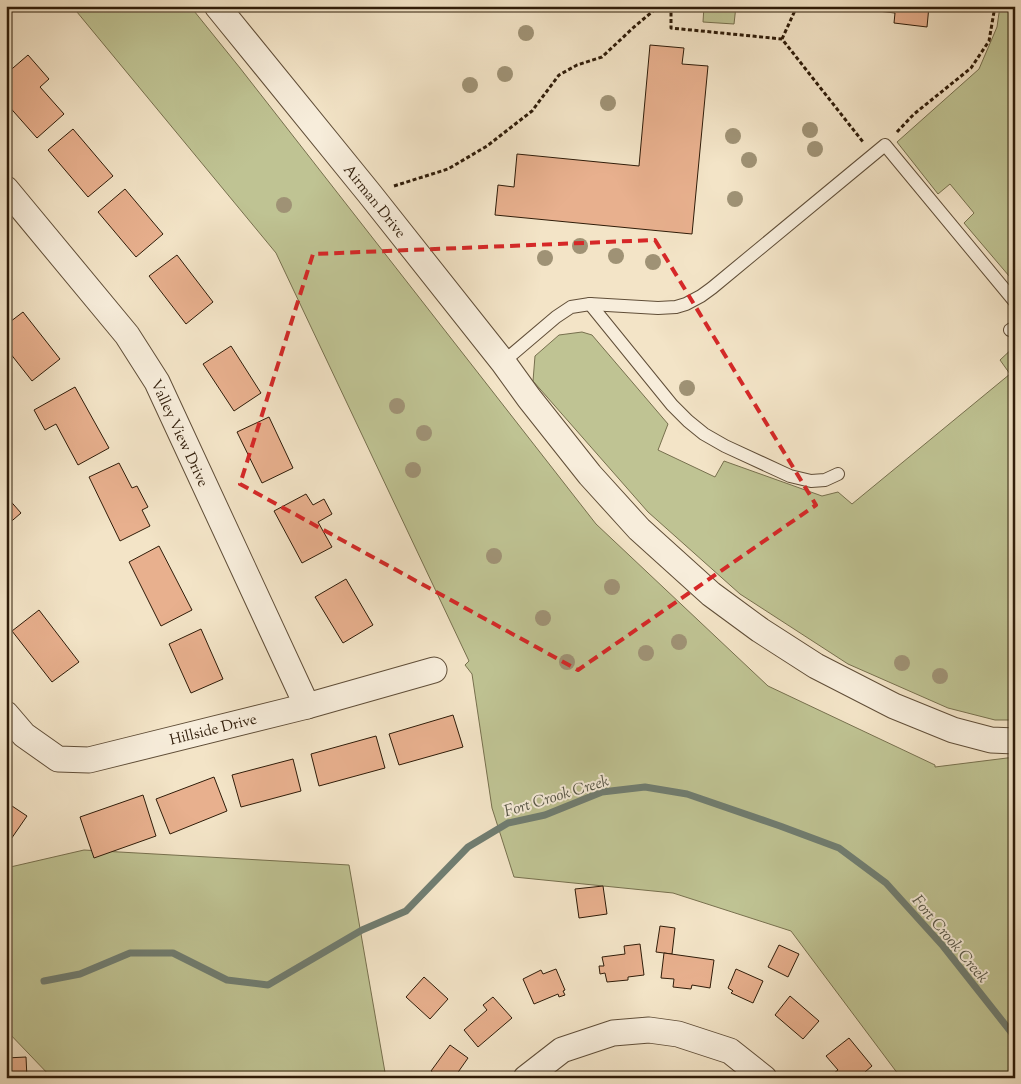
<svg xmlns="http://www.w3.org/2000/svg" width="1021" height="1084" viewBox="0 0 1021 1084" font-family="'Sorts Mill Goudy',serif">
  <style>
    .green { fill: #bfc393; stroke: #77704e }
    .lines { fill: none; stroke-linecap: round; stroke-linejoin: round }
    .stream { stroke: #707d71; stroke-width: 7 }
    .building { fill: #e8b08e; stroke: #2f1c09 }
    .lane-casing { stroke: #604e38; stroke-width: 14 }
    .street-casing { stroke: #604e38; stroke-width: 27 }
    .path { stroke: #2f1c09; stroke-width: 3; stroke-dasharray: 4 2.5; stroke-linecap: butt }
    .lane { stroke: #f7eddb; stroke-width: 12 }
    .street { stroke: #f7eddb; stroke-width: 25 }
    .tree { fill: #9f9275 }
    .marked { fill: none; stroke: #d62828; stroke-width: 4; stroke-dasharray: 10 6; stroke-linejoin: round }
    .labels { text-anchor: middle; stroke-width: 4; stroke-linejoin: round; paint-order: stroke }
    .street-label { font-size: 15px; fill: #2f1c09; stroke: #f7eddb }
    .water-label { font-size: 16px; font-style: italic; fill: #555546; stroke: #f7eddb }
  </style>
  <rect width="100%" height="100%" fill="#f3e4c7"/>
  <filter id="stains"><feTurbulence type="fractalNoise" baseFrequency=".004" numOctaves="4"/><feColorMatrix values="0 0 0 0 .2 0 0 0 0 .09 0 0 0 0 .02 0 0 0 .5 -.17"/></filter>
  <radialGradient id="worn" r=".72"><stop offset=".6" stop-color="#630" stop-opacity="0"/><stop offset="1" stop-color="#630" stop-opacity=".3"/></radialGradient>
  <!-- green -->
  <g class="green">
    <polygon points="72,6 190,6 240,68 596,524 768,686 935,765 935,767 1015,757 1015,1078 901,1078 791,931 673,893 514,877 492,808 472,674 465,665 469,661 276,253"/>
    <polygon points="704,6 736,6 734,24 703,22"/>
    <polygon points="1000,6 1015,6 1015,283 964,223 974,213 950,184 938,194 897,142 979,69 997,27"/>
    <polygon points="582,332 592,335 668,424 658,450 715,477 724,461 822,496 838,492 852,504 1010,374 1000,360 1015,346 1015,720 995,720 948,708 848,664 740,594 648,512 533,381 535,356 559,335"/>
    <polygon points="84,850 349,865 386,1078 52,1078 6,1030 6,868"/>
  </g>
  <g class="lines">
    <!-- stream -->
    <polyline class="stream" points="44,981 80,974 130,953 173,953 227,980 268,985 362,930 406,911 468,847 508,823 545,815 602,792 645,787 687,794 780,826 839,848 886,883 943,946 1015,1037"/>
  </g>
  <!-- building -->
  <g class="building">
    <polygon points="878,6 942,6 942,8 929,6 927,27 894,23 895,13 878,11"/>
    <polygon points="650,45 684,48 682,64 708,66 692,234 495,215 498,185 514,187 517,154 639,166"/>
    <polygon points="28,55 49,79 40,87 64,114 37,138 6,103 6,74"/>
    <polygon points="73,129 113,176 88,197 48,150"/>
    <polygon points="125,189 163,234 136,257 98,212"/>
    <polygon points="177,255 213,302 186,324 149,276"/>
    <polygon points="23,312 60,359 32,381 6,348 6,325"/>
    <polygon points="231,346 261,393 234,411 203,364"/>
    <polygon points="75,387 109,448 78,465 56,424 45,430 34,410"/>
    <polygon points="269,417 293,468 262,483 237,432"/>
    <polygon points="119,463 132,488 137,486 148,507 142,510 150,526 120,541 89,477"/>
    <polygon points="306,494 313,505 324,499 332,514 318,522 332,547 302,563 274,511"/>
    <polygon points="6,496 21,513 6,526"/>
    <polygon points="159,546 192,610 161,626 129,562"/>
    <polygon points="346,579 373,625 343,643 315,597"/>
    <polygon points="39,610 79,662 52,682 12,631"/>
    <polygon points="201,629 223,679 191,693 169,644"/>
    <polygon points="453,715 463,747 399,765 389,734"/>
    <polygon points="376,736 385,768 319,786 311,754"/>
    <polygon points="293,759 301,791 241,807 232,775"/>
    <polygon points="214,777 227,811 170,834 156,799"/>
    <polygon points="143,795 156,836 94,858 80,817"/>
    <polygon points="6,802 27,816 9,842 6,840"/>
    <polygon points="603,886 607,914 579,918 575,889"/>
    <polygon points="660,926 675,928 672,954 656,952"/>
    <polygon points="640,944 644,975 628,977 628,980 607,982 605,973 600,974 599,966 604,966 602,957 625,954 624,946"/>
    <polygon points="779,945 799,954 788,977 768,967"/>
    <polygon points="664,953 714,960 710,988 692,985 691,989 673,987 674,979 661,978"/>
    <polygon points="556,969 565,990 563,991 565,995 559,997 558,994 534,1004 523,979 541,970 543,974"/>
    <polygon points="736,969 763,981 753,1003 731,993 733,991 728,988"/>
    <polygon points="424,977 448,999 430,1019 406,997"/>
    <polygon points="790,996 819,1021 803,1039 775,1015"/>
    <polygon points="493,997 512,1018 478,1047 464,1030 487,1010 483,1005"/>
    <polygon points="849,1038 872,1066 865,1072 870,1078 838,1078 834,1073 838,1070 826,1056"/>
    <polygon points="450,1045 468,1058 454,1078 440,1078 431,1071"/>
    <polygon points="26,1057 27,1078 6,1078 6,1058"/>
  </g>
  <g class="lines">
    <defs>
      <g id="lane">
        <polyline points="590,304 672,405 688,421 704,434 725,446 790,476 811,481 825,480 838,474"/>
        <polyline points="1010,330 1015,327"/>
        <polyline points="503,362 556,317 571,307 590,304 658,308 676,307 686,304 701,296 712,288 885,145 1015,302"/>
      </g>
      <g id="street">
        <polyline points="217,6 369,193 503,362 529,398 590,475 639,529 711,594 760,630 816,666 894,706 953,730 991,740 1015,741"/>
        <polyline points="6,189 127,335 157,382 307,706"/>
        <polyline points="6,714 24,735 58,759 89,760 307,706 434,670"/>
        <polyline points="526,1078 562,1050 613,1033 649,1030 678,1034 730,1051 764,1078"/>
      </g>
    </defs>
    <!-- lane casing -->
    <use href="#lane" class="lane-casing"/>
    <!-- street casing -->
    <use href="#street" class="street-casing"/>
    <!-- path -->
    <g class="path">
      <polyline points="671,6 671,28 782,39 863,142"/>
      <polyline points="782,39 797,6"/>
      <polyline points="897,132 914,114 971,68 989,41 995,6"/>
      <polyline points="394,186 448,169 487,146 532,111 559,75 577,65 602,57 634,27 659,6"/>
    </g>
    <!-- lane -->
    <use href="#lane" class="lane"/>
    <!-- street -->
    <use href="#street" class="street"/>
  </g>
  <!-- trees -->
  <g class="tree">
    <circle cx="526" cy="33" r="8"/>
    <circle cx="505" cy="74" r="8"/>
    <circle cx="470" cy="85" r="8"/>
    <circle cx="608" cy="103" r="8"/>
    <circle cx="810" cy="130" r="8"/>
    <circle cx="733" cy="136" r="8"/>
    <circle cx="815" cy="149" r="8"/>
    <circle cx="749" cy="160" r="8"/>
    <circle cx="735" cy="199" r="8"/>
    <circle cx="284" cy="205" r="8"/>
    <circle cx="580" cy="246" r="8"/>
    <circle cx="616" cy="256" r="8"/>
    <circle cx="545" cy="258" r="8"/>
    <circle cx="653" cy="262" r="8"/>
    <circle cx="687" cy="388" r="8"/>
    <circle cx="397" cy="406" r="8"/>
    <circle cx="424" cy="433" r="8"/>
    <circle cx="413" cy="470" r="8"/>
    <circle cx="494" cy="556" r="8"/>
    <circle cx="612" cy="587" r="8"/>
    <circle cx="543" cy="618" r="8"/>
    <circle cx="679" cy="642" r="8"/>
    <circle cx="646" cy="653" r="8"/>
    <circle cx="567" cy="662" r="8"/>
    <circle cx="902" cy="663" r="8"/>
    <circle cx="940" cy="676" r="8"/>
  </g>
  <!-- marked area -->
  <path class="marked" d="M 655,240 L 816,505 L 578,670 L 240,484 L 313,254 Z"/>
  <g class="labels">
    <!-- street labels -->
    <g class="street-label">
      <text transform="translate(375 201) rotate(51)" y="5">Airman Drive</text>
      <text transform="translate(180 433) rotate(65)" y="5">Valley View Drive</text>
      <text transform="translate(213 729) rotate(-14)" y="5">Hillside Drive</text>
    </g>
    <!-- water labels -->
    <g class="water-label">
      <text transform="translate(556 795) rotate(-17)" y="6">Fort Crook Creek</text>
      <text transform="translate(951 938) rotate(50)" y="6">Fort Crook Creek</text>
    </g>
  </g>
  <!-- margin -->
  <rect width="1021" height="1084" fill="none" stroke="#f3e4c7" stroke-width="25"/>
  <rect x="8" y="8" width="1006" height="1069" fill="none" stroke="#2f1c09" stroke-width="2.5"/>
  <rect x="12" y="12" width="996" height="1059" fill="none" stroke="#2f1c09"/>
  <rect width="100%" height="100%" filter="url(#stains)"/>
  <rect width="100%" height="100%" fill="url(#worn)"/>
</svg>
